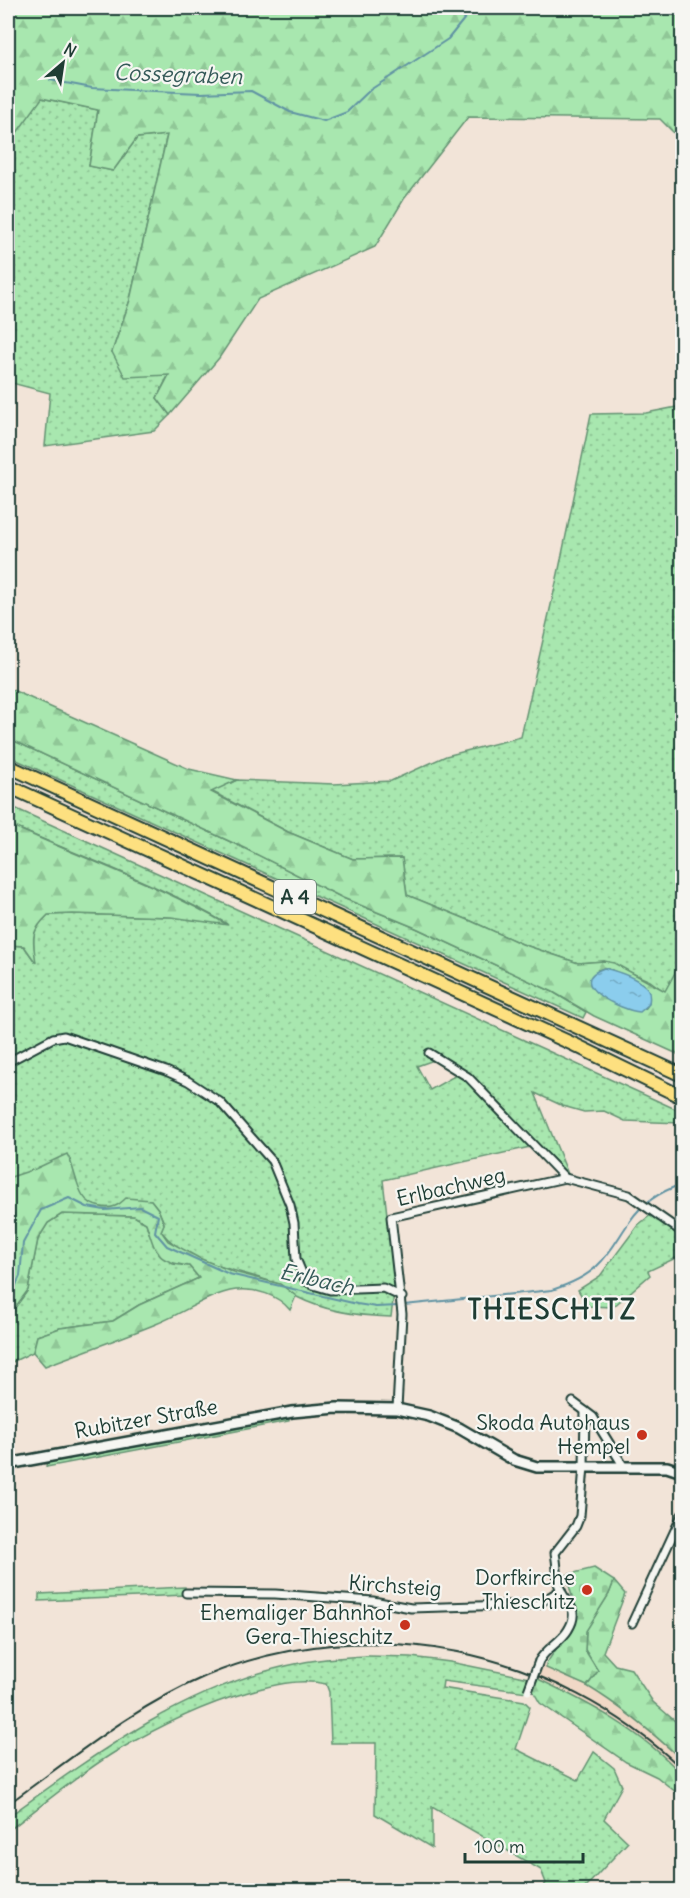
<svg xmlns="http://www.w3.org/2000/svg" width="690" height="1898" viewBox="0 0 690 1898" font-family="Delius,sans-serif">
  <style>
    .built { fill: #f0d8c6 }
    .grass { fill: url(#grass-dots); stroke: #649272; stroke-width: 1.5 }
    .forest { fill: url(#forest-firs); stroke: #649272; stroke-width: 1.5; fill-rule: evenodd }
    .cemetery { fill: url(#cemetery-stones); stroke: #649272; stroke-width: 1.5 }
    .water { fill: url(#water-ripples); stroke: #6093a3; stroke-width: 1.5 }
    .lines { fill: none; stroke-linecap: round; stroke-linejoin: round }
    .stream { stroke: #6093a3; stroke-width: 2 }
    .street-casing { stroke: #1f3d34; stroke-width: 11 }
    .secondary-casing { stroke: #1f3d34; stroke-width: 14 }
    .highway-casing { stroke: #1f3d34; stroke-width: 16 }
    .street { stroke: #f6f6f2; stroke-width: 7 }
    .secondary { stroke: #f6f6f2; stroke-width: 9 }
    .highway { stroke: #fde080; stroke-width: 12 }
    .rail { stroke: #1f3d34; stroke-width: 2 }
    .street-bridge-casing { stroke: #1f3d34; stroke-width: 11; stroke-linecap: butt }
    .street-bridge { stroke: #f6f6f2; stroke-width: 7 }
    .poi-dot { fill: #c8321e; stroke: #f6f6f2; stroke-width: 2 }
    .labels { text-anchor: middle; stroke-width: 4.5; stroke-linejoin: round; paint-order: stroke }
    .shield { fill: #f6f6f2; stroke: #60746d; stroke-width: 1.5 }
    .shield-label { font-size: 20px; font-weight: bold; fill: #1f3d34 }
    .street-label { font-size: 21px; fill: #1f3d34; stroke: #f6f6f2 }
    .poi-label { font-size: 21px; fill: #1f3d34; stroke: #f6f6f2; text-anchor: end }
    .water-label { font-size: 22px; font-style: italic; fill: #355a59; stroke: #f6f6f2 }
    .district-label { font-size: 27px; font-weight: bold; letter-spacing: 1.5px; fill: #1f3d34; stroke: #f6f6f2 }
  </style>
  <defs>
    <pattern id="grass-dots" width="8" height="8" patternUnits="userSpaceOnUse" patternTransform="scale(1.5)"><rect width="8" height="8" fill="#a8e7af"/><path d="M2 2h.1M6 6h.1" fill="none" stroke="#90c797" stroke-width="1.8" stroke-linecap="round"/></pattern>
    <pattern id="forest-firs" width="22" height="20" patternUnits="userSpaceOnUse" patternTransform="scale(1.5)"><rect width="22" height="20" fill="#a8e7af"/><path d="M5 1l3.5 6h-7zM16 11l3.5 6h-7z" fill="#90c797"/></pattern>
    <pattern id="cemetery-stones" width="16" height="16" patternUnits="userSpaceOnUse" patternTransform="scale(1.5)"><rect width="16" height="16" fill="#a8e7af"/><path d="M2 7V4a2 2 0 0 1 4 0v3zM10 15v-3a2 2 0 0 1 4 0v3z" fill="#90c797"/></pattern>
    <pattern id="water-ripples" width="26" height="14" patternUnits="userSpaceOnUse" patternTransform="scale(1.5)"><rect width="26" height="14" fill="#8bcded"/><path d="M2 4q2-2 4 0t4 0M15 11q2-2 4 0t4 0" fill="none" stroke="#71a8c1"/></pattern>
  </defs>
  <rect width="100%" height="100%" fill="#f2e4d8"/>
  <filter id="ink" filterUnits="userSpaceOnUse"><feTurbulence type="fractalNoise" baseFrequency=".0167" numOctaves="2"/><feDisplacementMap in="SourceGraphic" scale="12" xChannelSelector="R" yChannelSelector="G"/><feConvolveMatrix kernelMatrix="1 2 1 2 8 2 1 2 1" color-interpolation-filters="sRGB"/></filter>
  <g filter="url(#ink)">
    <!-- built -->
    <polygon class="built" points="541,1664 587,1686 611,1701 652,1731 682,1760 682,1775 641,1737 605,1713 536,1678"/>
    <!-- grass -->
    <g class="grass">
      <polygon points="41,98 98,110 89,166 113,171 137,138 167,135 130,300 112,352 169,374 157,398 170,415 154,431 45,446 50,393 8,382 8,145"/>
      <polygon points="682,406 682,960 665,992 650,981 604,961 578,963 522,944 471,921 407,895 402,858 353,859 288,832 211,791 237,780 334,784 391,781 446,756 521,737 558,574 591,414 646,413"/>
      <polygon points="8,738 246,849 343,898 416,928 553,992 586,1012 583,1018 8,756"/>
      <path d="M 8,805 L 682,1112 L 682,1123 L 625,1121 L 604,1111 L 584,1112 L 563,1106 L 535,1093 L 568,1174 L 470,1075 L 434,1060 L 417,1066 L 430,1090 L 456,1075 L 466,1080 L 530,1147 L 383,1180 L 395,1284 L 391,1317 C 359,1316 326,1312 297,1297 C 290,1293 285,1286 278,1284 C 242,1270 185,1264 161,1231 L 164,1223 L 158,1209 L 151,1200 C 131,1204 96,1217 83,1197 C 76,1187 74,1172 70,1160 L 8,1178 L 8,945 L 24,946 L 35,962 C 33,938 30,932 48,915 L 73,914 L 171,917 L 227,924 C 157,883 81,857 8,824 Z"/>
      <polygon points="62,1214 134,1216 146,1223 149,1233 173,1264 189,1266 199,1278 139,1305 113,1321 60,1328 37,1336 33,1352 8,1364 8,1317 28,1290 38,1239 48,1223"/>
      <polygon points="652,1214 682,1235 682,1255 648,1271 650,1275 613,1307 588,1306 578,1290 600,1276 638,1225"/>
      <polygon points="289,1407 289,1421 46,1467 48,1451 199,1425"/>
      <polygon points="185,1587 186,1595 39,1601 39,1594"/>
      <path d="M 368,1656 L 411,1657 L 450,1662 L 529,1678 L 527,1692 L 443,1681 L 442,1688 L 524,1701 L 530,1707 L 516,1749 L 578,1780 L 594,1752 L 614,1768 L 622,1786 L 604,1819 L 628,1842 L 583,1890 L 541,1890 L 546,1883 L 541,1870 L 432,1807 L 432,1848 L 375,1814 L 376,1743 L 331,1743 L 329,1692 L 326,1684 C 299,1678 271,1685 245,1693 C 199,1706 156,1728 115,1752 C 79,1774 42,1805 8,1831 L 8,1817 C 96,1753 190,1684 300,1663 C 323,1658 346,1657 368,1656 Z"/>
    </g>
    <!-- forest -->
    <g class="forest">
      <polygon points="8,8 682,8 682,141 660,119 468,117 404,199 375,247 258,299 219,358 170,415 157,398 169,375 125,377 112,352 130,300 167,135 137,138 113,171 89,166 98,110 42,98 8,145"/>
      <path d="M 8,688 L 189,769 L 237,780 L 211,792 L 288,832 L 353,859 L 402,858 L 407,895 L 471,921 L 522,944 L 578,963 L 604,961 L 614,963 L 665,991 L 682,960 L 682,1056 L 594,1016 L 553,992 L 416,928 L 343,898 L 246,849 L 8,738 ZM 604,968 L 612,970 L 645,986 C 649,995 652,1001 645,1009 L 598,970 Z"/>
      <path d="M 8,824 C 81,858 158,884 228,925 L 171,917 L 73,914 L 48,915 C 29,933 33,939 36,963 L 24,946 L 8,945 Z"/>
      <path d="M 67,1154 C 78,1173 75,1203 101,1207 C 112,1209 118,1206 126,1198 L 151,1200 L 158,1209 L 164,1224 L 161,1231 L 168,1241 L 199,1258 L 234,1272 L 280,1284 L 296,1296 L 290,1310 C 278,1295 256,1288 236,1290 C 208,1294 182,1314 156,1324 C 119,1339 82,1352 45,1366 L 33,1352 L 37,1336 L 60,1328 L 113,1321 L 139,1305 L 199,1278 L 189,1266 C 154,1261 156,1252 146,1223 L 134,1216 L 62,1214 L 48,1223 L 38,1239 L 28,1290 L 8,1317 L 8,1249 L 13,1242 L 14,1214 L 8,1212 L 8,1178 L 35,1169 Z"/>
      <path d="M 614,1581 L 625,1594 L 603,1652 L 615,1665 L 631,1669 L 653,1702 L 682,1727 L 682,1760 C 652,1732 622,1707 587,1686 L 598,1671 L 585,1650 L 586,1630 L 609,1594 Z"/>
      <path d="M 536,1678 C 589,1703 642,1731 682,1775 L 682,1797 L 657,1777 L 626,1762 L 540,1703 L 532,1689 Z"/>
    </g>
    <!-- cemetery -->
    <polygon class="cemetery" points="594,1568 614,1581 609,1594 586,1631 585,1650 598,1671 587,1686 546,1668 546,1664 570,1629 577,1614 566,1575"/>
    <!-- water -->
    <path class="water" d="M 604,968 C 616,971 635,977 645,986 C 651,990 650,998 649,1004 L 640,1012 C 622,1011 562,983 604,968 Z"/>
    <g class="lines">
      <!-- stream -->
      <g class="stream">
        <polyline points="50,80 92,88 132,90 201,93 251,91 290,112 324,121 347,112 370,90 448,39 473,8"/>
        <polyline points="8,1303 20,1276 23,1243 41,1210 69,1198 87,1207 105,1210 140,1207 158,1216 155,1232 167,1246 229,1274 357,1304 376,1307 399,1306"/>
        <path d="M 404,1305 L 552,1290 C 567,1285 585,1278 597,1266 C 611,1253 619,1236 630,1221 C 642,1203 662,1191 682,1184"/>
      </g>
      <defs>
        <g id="street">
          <polyline points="429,1053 468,1077 565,1178 629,1195 682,1232"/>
          <polyline points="8,1062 53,1038 64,1036 166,1071 188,1081 220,1102 272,1161 290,1205 294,1223 296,1259 305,1280 313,1285 330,1290 383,1288 402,1297"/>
          <polyline points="397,1409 402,1314 391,1217 565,1178"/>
          <polyline points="585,1411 593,1417 624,1467"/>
          <polyline points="186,1593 275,1594 373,1601 411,1608 538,1604 561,1590"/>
          <polyline points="632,1623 682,1515"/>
          <path d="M 539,1661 C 546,1648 561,1642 568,1630 C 583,1606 561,1602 558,1582 C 557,1573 557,1563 555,1553 L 576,1526 L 580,1516 L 584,1466 L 585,1411 L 573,1402"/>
        </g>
        <polyline id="secondary" points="8,1464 292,1412 337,1408 397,1409 429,1416 459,1428 514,1460 537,1467 667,1467 682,1472"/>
        <g id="highway">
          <polyline points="8,766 682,1075"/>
          <polyline points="8,786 575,1045 682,1097"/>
        </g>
      </defs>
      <!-- street casing -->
      <use href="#street" class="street-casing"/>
      <!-- secondary casing -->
      <use href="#secondary" class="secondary-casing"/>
      <!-- highway casing -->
      <use href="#highway" class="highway-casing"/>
      <!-- street -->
      <use href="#street" class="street"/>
      <!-- secondary -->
      <use href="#secondary" class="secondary"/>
      <!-- highway -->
      <use href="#highway" class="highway"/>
      <!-- rail -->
      <path class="rail" d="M 8,1804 C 71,1759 133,1707 206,1676 C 368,1608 557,1649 682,1769"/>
      <defs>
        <polyline id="street-bridge" points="528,1691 539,1661"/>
      </defs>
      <!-- street-bridge casing -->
      <use href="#street-bridge" class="street-bridge-casing"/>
      <!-- street-bridge -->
      <use href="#street-bridge" class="street-bridge"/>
    </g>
  </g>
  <!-- markers -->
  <g class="poi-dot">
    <circle cx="642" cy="1435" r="6"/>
    <circle cx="587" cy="1590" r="6"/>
    <circle cx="405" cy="1625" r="6"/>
  </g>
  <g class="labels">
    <!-- shield labels -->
    <rect class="shield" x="274" y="880" width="42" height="34" rx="4.5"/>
    <g class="shield-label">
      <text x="295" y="904">A 4</text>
    </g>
    <!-- street labels -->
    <g class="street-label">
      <text transform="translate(451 1187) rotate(-13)" y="7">Erlbachweg</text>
      <text transform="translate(146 1419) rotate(-10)" y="7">Rubitzer Straße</text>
      <text transform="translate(395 1586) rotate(4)" y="7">Kirchsteig</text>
    </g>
    <!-- poi labels -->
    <g class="poi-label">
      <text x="630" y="1430">Skoda Autohaus<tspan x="630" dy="24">Hempel</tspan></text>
      <text x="575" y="1585">Dorfkirche<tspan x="575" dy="24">Thieschitz</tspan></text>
      <text x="393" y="1620">Ehemaliger Bahnhof<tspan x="393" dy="24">Gera-Thieschitz</tspan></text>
    </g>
    <!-- water labels -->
    <g class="water-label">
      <text transform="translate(178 74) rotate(2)" y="8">Cossegraben</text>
      <text transform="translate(317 1279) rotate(13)" y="8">Erlbach</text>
    </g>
    <!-- district labels -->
    <g class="district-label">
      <text x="552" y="1319">THIESCHITZ</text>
    </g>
  </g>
  <!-- margin -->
  <rect width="690" height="1898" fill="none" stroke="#f6f6f2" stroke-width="30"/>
  <rect x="15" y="15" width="660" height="1868" fill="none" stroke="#1f3d34" stroke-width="2" filter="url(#ink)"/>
  <!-- north arrow -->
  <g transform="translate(63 63) rotate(29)" stroke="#f6f6f2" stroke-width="4.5" paint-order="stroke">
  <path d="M0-4.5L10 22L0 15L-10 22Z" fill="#1f3d34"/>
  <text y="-9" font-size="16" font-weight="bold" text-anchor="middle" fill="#1f3d34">N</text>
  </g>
  <!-- scale -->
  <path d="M465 1853v9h118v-9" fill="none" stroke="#1f3d34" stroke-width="3"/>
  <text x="474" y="1853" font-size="18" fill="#1f3d34" stroke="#f6f6f2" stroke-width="4.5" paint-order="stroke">100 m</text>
</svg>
